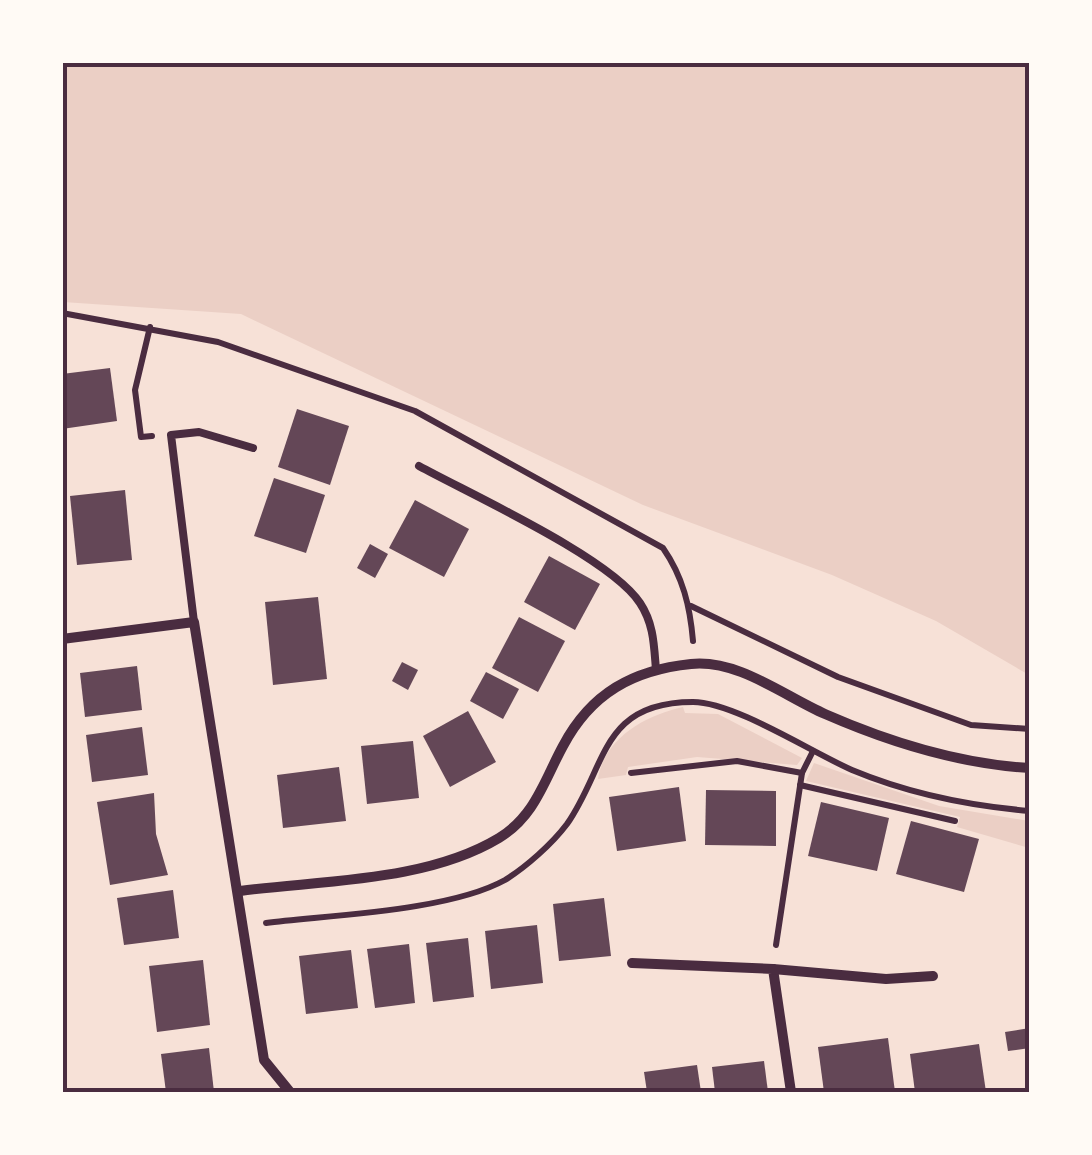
<svg xmlns="http://www.w3.org/2000/svg" width="1092" height="1155" viewBox="0 0 1092 1155" font-family="'PT Sans Narrow',sans-serif">
  <style>
    .green { fill: #ebcfc5 }
    .building { fill: #644757 }
    .lines { fill: none; stroke-linecap: round; stroke-linejoin: round }
    .path { stroke: #4a2c40; stroke-width: 6 }
    .service { stroke: #4a2c40; stroke-width: 8 }
    .minor { stroke: #4a2c40; stroke-width: 10 }
    .neatline { fill: none; stroke: #4a2c40; stroke-width: 4 }
  </style>
  <rect width="100%" height="100%" fill="#f7e1d7"/>
  <!-- green -->
  <g class="green">
    <polygon points="62,63 1029,63 1029,675 936,621 832,575 643,505 241,314 63,302"/>
    <path d="M 683,707 L 685,713 L 718,714 L 802,758 L 797,765 L 697,757 L 628,767 L 626,775 L 598,779 C 604,738 646,715 683,707 Z"/>
    <polygon points="814,763 939,806 1029,821 1029,848 957,827 960,817 806,781"/>
  </g>
  <!-- building -->
  <g class="building">
    <polygon points="110,368 117,421 62,429 62,374"/>
    <polygon points="297,409 349,426 330,485 278,467"/>
    <polygon points="274,478 325,495 306,553 254,536"/>
    <polygon points="125,490 132,560 77,565 70,496"/>
    <polygon points="415,500 469,529 444,577 389,548"/>
    <polygon points="370,544 388,554 375,578 357,568"/>
    <polygon points="549,556 600,584 575,630 524,602"/>
    <polygon points="318,597 327,679 273,685 265,602"/>
    <polygon points="519,617 565,641 538,692 492,668"/>
    <polygon points="402,662 418,670 408,690 392,681"/>
    <polygon points="137,666 142,710 85,717 80,673"/>
    <polygon points="486,672 519,689 503,719 470,701"/>
    <polygon points="468,711 496,762 450,787 423,736"/>
    <polygon points="142,727 148,775 92,782 86,735"/>
    <polygon points="413,741 419,798 367,804 361,746"/>
    <polygon points="339,767 346,821 283,828 277,775"/>
    <polygon points="679,787 686,841 617,851 609,797"/>
    <polygon points="706,790 776,791 776,846 705,845"/>
    <polygon points="154,793 156,834 168,875 110,885 97,802"/>
    <polygon points="821,802 889,818 877,871 808,856"/>
    <polygon points="911,821 979,839 964,892 896,874"/>
    <polygon points="173,890 179,938 124,945 117,898"/>
    <polygon points="604,898 611,956 559,961 553,904"/>
    <polygon points="537,925 543,983 491,989 485,931"/>
    <polygon points="468,938 474,997 433,1002 426,943"/>
    <polygon points="409,944 415,1003 375,1008 367,949"/>
    <polygon points="351,950 358,1008 306,1014 299,956"/>
    <polygon points="203,960 210,1025 157,1032 149,966"/>
    <polygon points="1030,1028 1030,1048 1008,1051 1005,1032"/>
    <polygon points="888,1038 895,1092 824,1092 818,1047"/>
    <polygon points="979,1044 986,1092 915,1092 910,1054"/>
    <polygon points="209,1048 214,1092 166,1092 161,1054"/>
    <polygon points="764,1061 768,1092 715,1092 712,1067"/>
    <polygon points="697,1065 701,1092 647,1092 644,1072"/>
  </g>
  <g class="lines">
    <!-- path -->
    <g class="path">
      <path d="M 62,313 L 218,342 L 415,411 L 663,548 C 683,577 690,606 693,641"/>
      <polyline points="150,327 135,390 141,437 152,436"/>
      <polyline points="691,606 838,677 971,725 1030,729"/>
      <polyline points="631,773 737,761 802,773"/>
      <polyline points="800,785 955,821"/>
      <path d="M 266,923 C 331,915 449,911 505,880 C 526,867 552,844 567,824 C 607,767 600,702 693,702 C 734,702 811,752 852,770 C 907,793 971,806 1030,811"/>
      <polyline points="776,945 802,773 813,751"/>
    </g>
    <!-- service -->
    <g class="service">
      <path d="M 419,466 C 472,495 611,558 640,603 C 654,624 654,646 656,670"/>
      <polyline points="194,622 171,435 199,432 253,448"/>
    </g>
    <!-- minor -->
    <g class="minor">
      <polyline points="62,639 194,622 264,1060 290,1092"/>
      <path d="M 240,891 C 323,880 426,882 499,838 C 535,816 544,781 563,746 C 591,693 633,670 691,664 C 738,659 784,696 825,714 C 889,742 959,764 1030,768"/>
      <polyline points="632,963 773,969 791,1092"/>
      <polyline points="773,969 886,979 933,976"/>
    </g>
  </g>
  <!-- border -->
  <rect width="1092" height="1155" fill="none" stroke="#fffaf5" stroke-width="130"/>
  <rect x="65" y="65" width="962" height="1025" class="neatline"/>
</svg>
